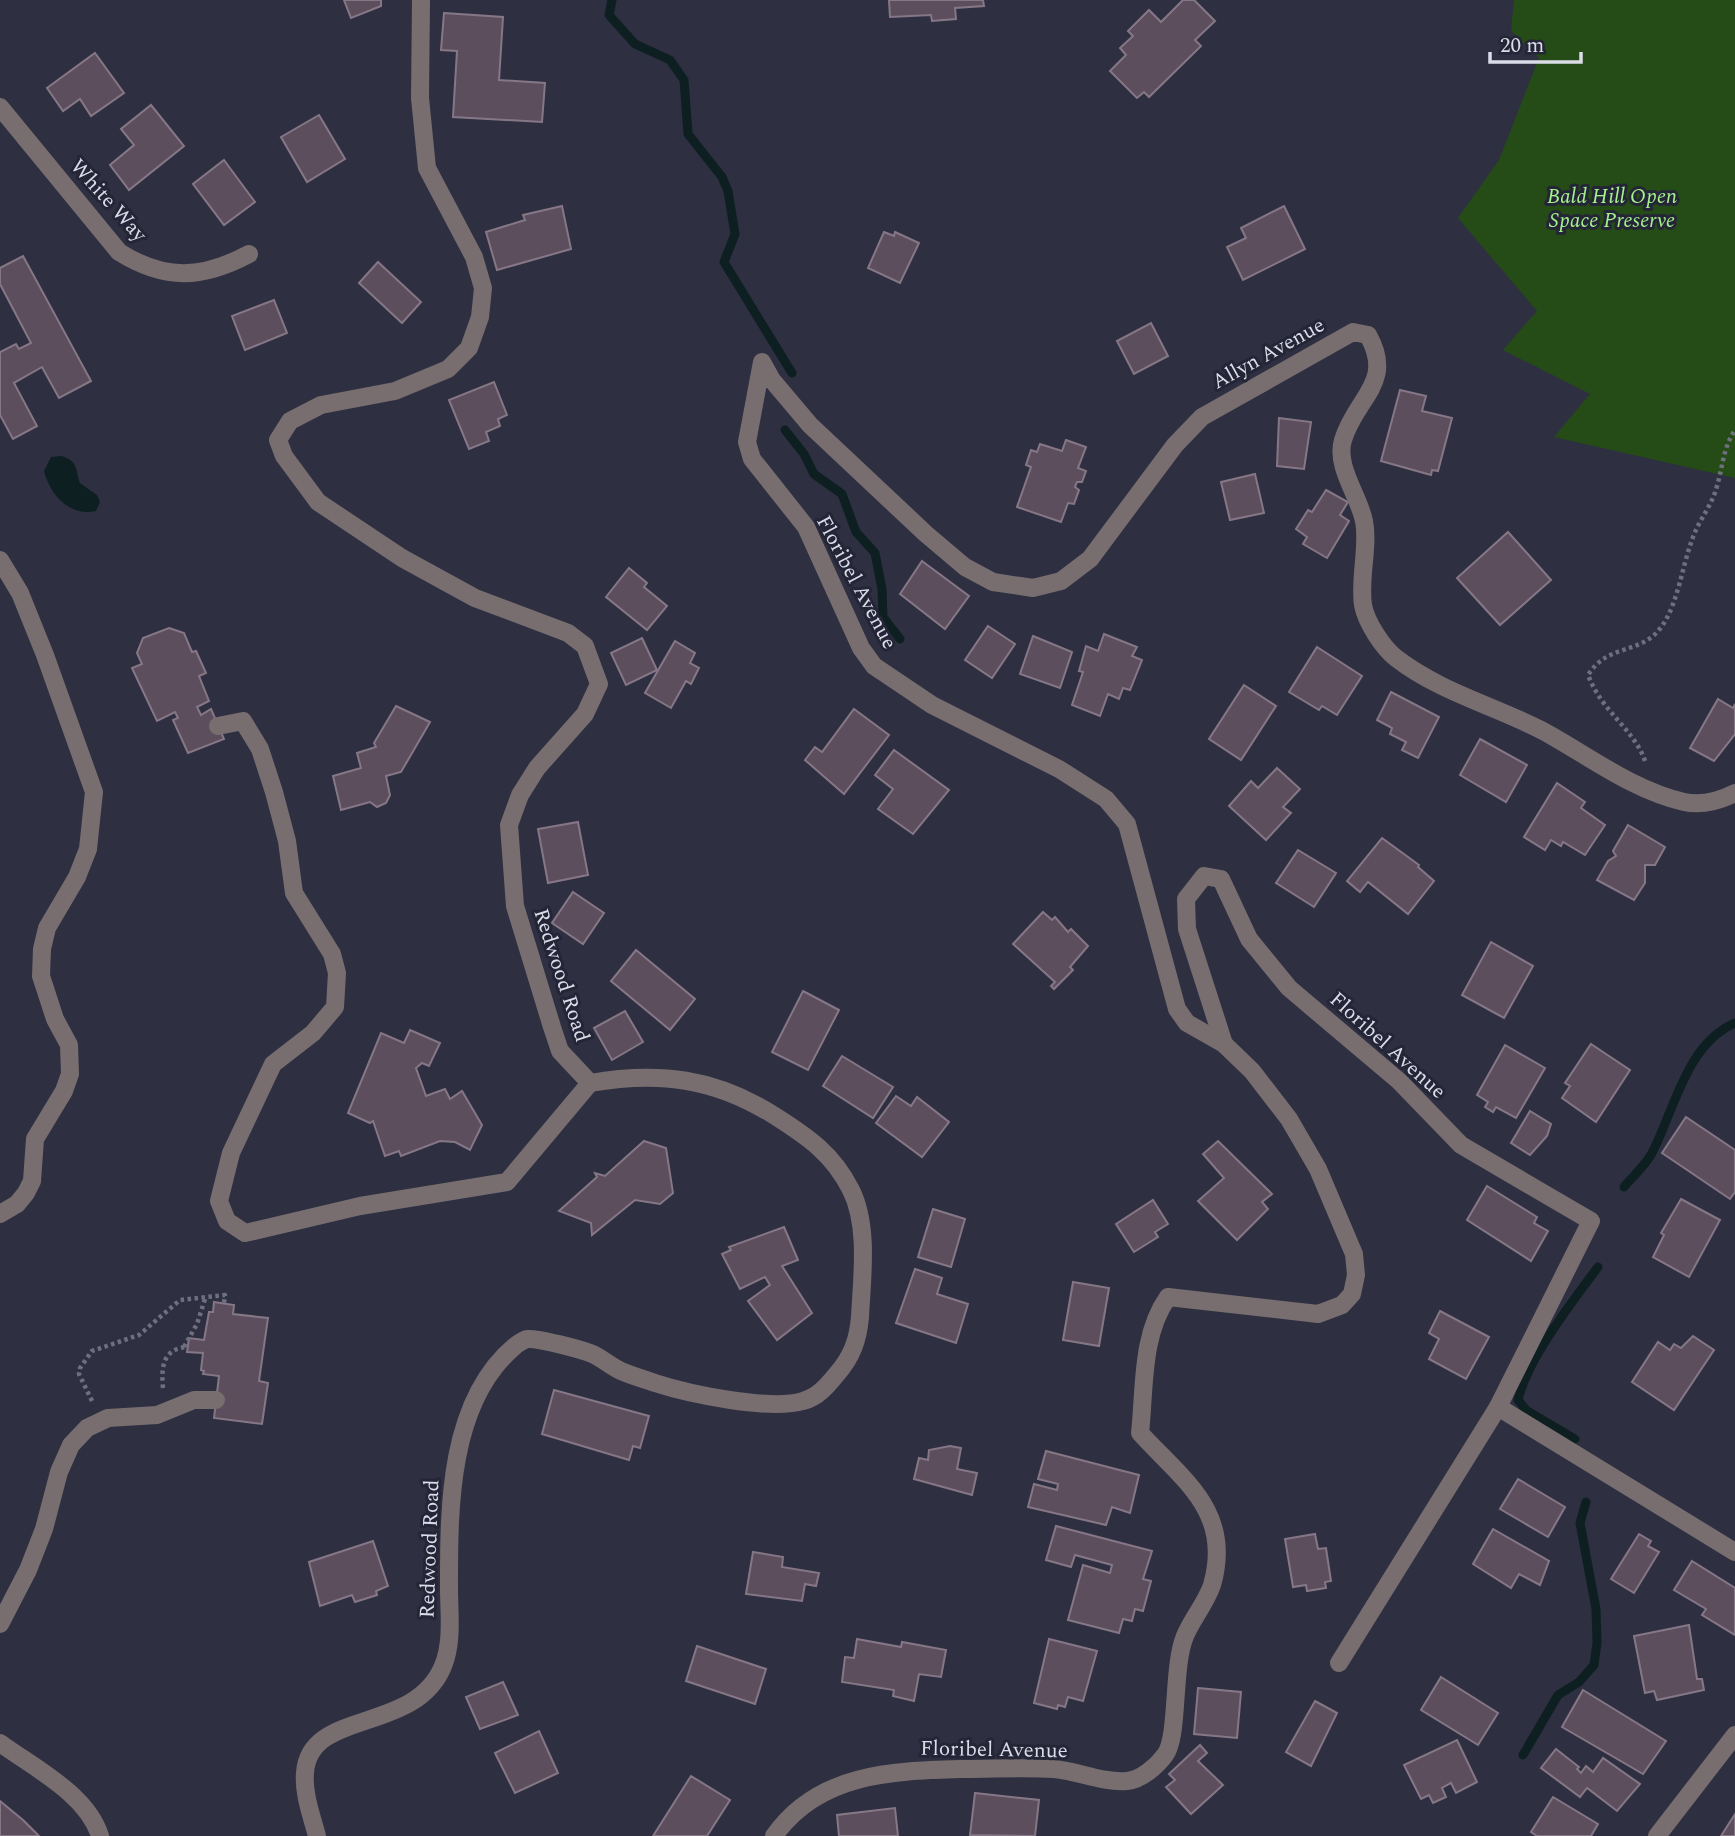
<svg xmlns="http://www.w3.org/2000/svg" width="1735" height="1836" viewBox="0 0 1735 1836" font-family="Spectral,serif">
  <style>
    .green { fill: #254c16 }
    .water { fill: #0d1f21 }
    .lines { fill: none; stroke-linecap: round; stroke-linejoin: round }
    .stream { stroke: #0d1f21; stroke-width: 9 }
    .building { fill: #5d4e5e; stroke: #867787; stroke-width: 2 }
    .path { stroke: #6e707f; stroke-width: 4.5; stroke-dasharray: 3.5 3.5; stroke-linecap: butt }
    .minor { stroke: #786e70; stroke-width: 18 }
    .labels { text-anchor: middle; stroke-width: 6; stroke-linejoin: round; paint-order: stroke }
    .park-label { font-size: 21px; font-style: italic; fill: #a6f18c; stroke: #242637 }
    .street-label { font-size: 21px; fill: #dadde8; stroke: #242637 }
  </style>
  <rect width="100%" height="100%" fill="#2e3041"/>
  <!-- green -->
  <polygon class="green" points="1514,0 1735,0 1735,478 1554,437 1590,394 1503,350 1537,311 1458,218 1499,160 1539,58 1511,31"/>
  <!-- water -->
  <path class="water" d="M 62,456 C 79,462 75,469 80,483 L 97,495 L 100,502 L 96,511 C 70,517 50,495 44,471 L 51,457 Z"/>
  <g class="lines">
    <!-- stream -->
    <g class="stream">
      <polyline points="612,0 609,15 635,44 670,60 684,80 688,134 722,177 728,191 735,234 724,262 792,373"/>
      <polyline points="785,430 804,454 814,474 842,494 856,532 875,553 882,589 883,617 900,639"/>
      <path d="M 1624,1187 C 1633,1176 1645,1166 1652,1153 C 1674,1111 1686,1044 1735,1023"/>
      <path d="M 1575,1439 L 1526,1410 L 1518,1400 C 1528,1358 1572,1302 1598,1267"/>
      <polyline points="1523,1755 1558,1695 1579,1682 1594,1665 1597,1643 1596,1609 1580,1523 1586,1502"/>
    </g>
  </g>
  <!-- building -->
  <g class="building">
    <polygon points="344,0 381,0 381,6 351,18"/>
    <polygon points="889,0 983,0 984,6 955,8 956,19 932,21 931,15 890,17"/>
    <polygon points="1183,0 1194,0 1215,21 1195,40 1201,46 1149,97 1144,92 1137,98 1110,71 1126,55 1120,48 1133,36 1128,31 1149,10 1161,22"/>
    <polygon points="444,13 503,17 499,80 545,83 542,122 453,117 457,51 441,50"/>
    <polygon points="95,53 124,93 91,116 80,99 63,111 47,88"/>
    <polygon points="151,105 184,146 129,190 110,165 134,145 121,129"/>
    <polygon points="319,115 345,159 307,182 281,137"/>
    <polygon points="224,160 255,202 224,225 193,184"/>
    <polygon points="562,206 571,249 497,270 486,232 525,220 523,215"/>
    <polygon points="1284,206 1305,249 1243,280 1227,247 1246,238 1241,228"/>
    <polygon points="884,232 894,236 895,232 919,243 900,283 868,268"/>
    <polygon points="23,256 91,381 59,398 42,367 14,383 37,426 13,439 0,415 0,352 16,344 19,349 31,343 0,284 0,268"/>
    <polygon points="378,262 421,302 402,323 359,283"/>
    <polygon points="274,300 287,333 245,350 232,316"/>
    <polygon points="1151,323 1168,356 1134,374 1117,341"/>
    <polygon points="494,382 507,415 498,419 500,426 486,432 489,441 469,449 449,400"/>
    <polygon points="1400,390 1426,396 1422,411 1452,418 1438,471 1432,470 1431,475 1381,461"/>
    <polygon points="1279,418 1311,422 1304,469 1277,466"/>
    <polygon points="1066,440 1086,447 1078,468 1086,471 1082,482 1077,482 1075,487 1079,490 1074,504 1068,503 1061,522 1017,507 1031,467 1026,465 1031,450 1037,452 1040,444 1062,451"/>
    <polygon points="1255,474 1264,513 1230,520 1221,482"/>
    <polygon points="1326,490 1348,502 1340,515 1349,521 1327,558 1303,544 1307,537 1296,529 1308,510 1312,512"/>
    <polygon points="1508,532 1551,580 1500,625 1457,578"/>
    <polygon points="922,561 969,596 945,629 900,594"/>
    <polygon points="629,568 647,583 644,587 667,606 647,630 606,597"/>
    <polygon points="988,626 1015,644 992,678 965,660"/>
    <polygon points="169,628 184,633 192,652 196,651 206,673 199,676 209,701 197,707 201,715 211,709 224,739 188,753 173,720 178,718 175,712 157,721 132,668 142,664 137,653 143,638"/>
    <polygon points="1104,634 1137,647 1132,656 1142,660 1130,690 1123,688 1119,699 1108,694 1100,716 1072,705 1083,672 1079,671 1086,646 1098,651"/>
    <polygon points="1033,636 1072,652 1060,688 1020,674"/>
    <polygon points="642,638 657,670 626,685 611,653"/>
    <polygon points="675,641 695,653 690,663 699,668 691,684 686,681 671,708 645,693"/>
    <polygon points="1317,647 1362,676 1337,715 1322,706 1319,710 1289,692"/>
    <polygon points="1244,685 1276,706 1241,760 1209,739"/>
    <polygon points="1391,692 1439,717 1418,758 1402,750 1406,742 1390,734 1392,728 1377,720"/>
    <polygon points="1718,699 1733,708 1735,704 1735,734 1714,761 1690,748"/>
    <polygon points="396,706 430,722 426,729 401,772 386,776 390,795 386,803 377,807 370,802 341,810 333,776 361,768 357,753 376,747 374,743"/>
    <polygon points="854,709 889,735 844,794 805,760 815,747 822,752"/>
    <polygon points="1480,739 1527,765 1506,802 1460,775"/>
    <polygon points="894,750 949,790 913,834 878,809 893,789 875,775"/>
    <polygon points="1277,768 1300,789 1283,807 1291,813 1266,840 1229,806 1251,781 1258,788"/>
    <polygon points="1557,783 1585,802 1581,808 1605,825 1585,855 1563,842 1561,846 1551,840 1545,850 1524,837"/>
    <polygon points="578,822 588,875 548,883 538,829"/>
    <polygon points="1628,825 1665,847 1655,865 1645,865 1645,883 1634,900 1597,880 1608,861 1616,856 1613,851"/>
    <polygon points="1382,838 1419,865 1418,867 1434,881 1408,914 1368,882 1360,892 1347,881"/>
    <polygon points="1298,850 1336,873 1314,907 1276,883"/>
    <polygon points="573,892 604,913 583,944 552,923"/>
    <polygon points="1043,912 1052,920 1055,917 1068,932 1071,929 1088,946 1070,967 1073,970 1054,989 1051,986 1055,982 1013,944"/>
    <polygon points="1491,942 1533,966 1504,1018 1462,995"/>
    <polygon points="636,950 695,999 670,1030 611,981"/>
    <polygon points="803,991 839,1010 808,1070 772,1052"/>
    <polygon points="625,1011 643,1042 612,1060 594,1028"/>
    <polygon points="410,1030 440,1043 429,1066 422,1063 416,1068 426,1096 445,1089 450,1099 462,1091 482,1125 470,1150 455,1142 440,1141 401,1156 399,1151 385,1156 373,1121 370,1123 348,1113 381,1033 404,1043"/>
    <polygon points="1591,1044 1630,1070 1596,1122 1562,1098 1570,1086 1565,1083"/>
    <polygon points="1505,1045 1545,1068 1516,1118 1496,1107 1493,1112 1485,1107 1488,1102 1477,1095"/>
    <polygon points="842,1056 893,1087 873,1118 823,1086"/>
    <polygon points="896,1096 911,1106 917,1097 949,1122 922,1157 876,1123"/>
    <polygon points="1530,1111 1551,1124 1547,1136 1530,1155 1511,1143"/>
    <polygon points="1686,1117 1735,1150 1735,1192 1730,1199 1662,1153"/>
    <polygon points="644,1141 666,1148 673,1193 660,1204 635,1200 592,1235 591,1223 559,1211 597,1177 595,1173 605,1176"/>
    <polygon points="1218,1141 1272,1194 1262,1202 1268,1209 1237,1240 1198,1201 1224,1178 1203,1154"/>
    <polygon points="1487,1186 1537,1217 1534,1223 1548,1231 1531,1261 1467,1220"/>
    <polygon points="1681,1199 1720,1220 1689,1277 1653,1257 1664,1235 1661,1233"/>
    <polygon points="1153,1200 1168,1224 1155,1232 1158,1237 1134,1252 1116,1224"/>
    <polygon points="933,1209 965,1219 951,1267 918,1257"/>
    <polygon points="784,1227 798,1260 782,1266 812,1313 777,1340 748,1301 770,1285 765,1277 740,1289 722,1254 731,1250 729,1247"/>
    <polygon points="915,1269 942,1278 937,1294 968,1304 956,1343 896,1323"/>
    <polygon points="1073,1282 1109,1288 1099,1346 1063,1340"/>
    <polygon points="214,1302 234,1305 233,1314 268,1318 259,1381 268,1383 262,1424 214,1418 219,1376 203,1374 204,1371 201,1370 203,1353 187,1352 189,1338 204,1340 209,1312 213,1312"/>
    <polygon points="1440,1311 1489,1337 1466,1379 1429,1359 1439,1339 1429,1333"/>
    <polygon points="1693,1336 1714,1350 1674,1410 1632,1382 1658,1342 1670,1350 1674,1344 1681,1348"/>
    <polygon points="554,1390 649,1416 640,1448 633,1446 629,1460 542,1434"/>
    <polygon points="950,1446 961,1448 957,1469 977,1473 972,1495 914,1479 919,1458 928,1460 929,1450"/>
    <polygon points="1046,1451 1139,1475 1130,1513 1112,1507 1106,1525 1028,1507 1034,1484 1057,1490 1058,1484 1038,1479"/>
    <polygon points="1518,1479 1565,1507 1548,1537 1500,1509"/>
    <polygon points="1056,1526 1152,1551 1143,1579 1151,1581 1143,1611 1135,1609 1132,1621 1123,1619 1119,1633 1068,1620 1083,1565 1110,1573 1112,1565 1075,1555 1071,1567 1046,1560"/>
    <polygon points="1493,1529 1549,1561 1540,1585 1519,1574 1511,1588 1473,1564"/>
    <polygon points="1315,1534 1318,1549 1326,1548 1331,1581 1325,1582 1326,1588 1307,1591 1306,1585 1293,1587 1285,1539"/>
    <polygon points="1639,1534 1651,1541 1648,1546 1659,1552 1634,1593 1611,1579"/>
    <polygon points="373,1541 388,1586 376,1591 377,1595 355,1602 352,1595 320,1606 309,1562"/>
    <polygon points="753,1552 783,1557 782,1567 819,1573 816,1586 805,1584 802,1601 746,1594"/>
    <polygon points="1692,1561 1735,1588 1735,1635 1702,1615 1706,1609 1674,1590"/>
    <polygon points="1689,1625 1697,1679 1702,1679 1704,1690 1657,1700 1654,1691 1645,1693 1634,1636"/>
    <polygon points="857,1639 901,1647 902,1642 946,1650 941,1677 919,1674 914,1701 893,1696 894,1690 842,1682 845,1657 854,1658"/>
    <polygon points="1049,1639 1097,1651 1083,1701 1068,1697 1065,1707 1058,1705 1057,1709 1034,1703"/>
    <polygon points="697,1646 766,1669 755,1704 686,1681"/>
    <polygon points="1441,1677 1498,1713 1478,1745 1421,1710"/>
    <polygon points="503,1682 518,1715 480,1729 466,1697"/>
    <polygon points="1198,1688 1241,1692 1237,1738 1194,1734"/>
    <polygon points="1583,1690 1666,1741 1643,1774 1562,1727"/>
    <polygon points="1315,1701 1337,1713 1311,1766 1286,1752"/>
    <polygon points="539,1731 558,1773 515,1793 495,1753"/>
    <polygon points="1457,1740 1477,1782 1456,1793 1451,1783 1442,1788 1446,1797 1433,1803 1429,1795 1421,1799 1404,1765"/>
    <polygon points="1200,1745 1207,1753 1198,1761 1223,1785 1191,1814 1166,1787 1175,1780 1169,1774"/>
    <polygon points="1556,1749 1579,1767 1577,1769 1581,1773 1586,1766 1593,1772 1603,1758 1640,1784 1617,1811 1587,1788 1580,1797 1541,1768"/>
    <polygon points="691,1776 730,1800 707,1836 653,1836"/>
    <polygon points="975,1793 1039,1800 1035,1836 970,1835"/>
    <polygon points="1553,1797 1598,1824 1591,1836 1537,1836 1531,1832"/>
    <polygon points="0,1801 23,1820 39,1836 0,1836"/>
    <polygon points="895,1808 898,1836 839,1836 837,1815"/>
    <polygon points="1735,1814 1735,1836 1721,1836"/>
  </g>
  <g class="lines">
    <!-- path -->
    <g class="path">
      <path d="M 1645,761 C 1634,729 1602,712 1588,675 C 1609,642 1641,656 1662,626 C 1678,603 1682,567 1692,540 C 1698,521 1712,506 1717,486 C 1723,466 1723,448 1735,430"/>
      <polyline points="184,1347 197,1324 205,1299"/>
      <path d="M 163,1388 C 161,1366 163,1349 187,1347"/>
      <polyline points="92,1401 79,1374 80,1368 92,1351 139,1335 180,1300 225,1295 224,1303"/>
    </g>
    <!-- minor -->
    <g class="minor">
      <path d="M 0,107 L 119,252 C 165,281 202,279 249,254"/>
      <polyline points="0,560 20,593 45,655 94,792 88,849 77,877 47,928 42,949 41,976 55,1019 69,1045 70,1074 64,1091 35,1139 32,1181 26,1193 17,1204 0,1214"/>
      <polyline points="218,726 243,721 260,749 274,792 287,841 294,893 332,954 337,973 335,1007 313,1033 273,1064 231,1153 219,1201 227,1221 245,1233 360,1206 507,1182 590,1083"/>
      <polyline points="1224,1044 1187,929 1186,899 1204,876 1221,879 1249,939 1289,988 1399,1081 1461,1145 1591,1221 1498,1407 1339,1663"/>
      <polyline points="1498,1407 1735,1552"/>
      <polyline points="0,1624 28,1570 44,1529 59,1472 71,1445 87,1428 108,1418 157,1415 194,1400 216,1400"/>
      <path d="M 0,1743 C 34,1768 87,1794 100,1836"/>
      <path d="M 317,1836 C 312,1817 303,1793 305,1773 C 309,1708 415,1735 443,1666 C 453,1642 449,1613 449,1588 C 449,1509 448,1402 515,1346 C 516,1345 525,1339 527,1339 C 538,1338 579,1349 590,1353 C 601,1357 610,1366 621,1371 C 632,1376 644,1379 655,1383 C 689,1394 770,1411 803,1401 C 818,1397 827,1386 836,1375 C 852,1357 858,1340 860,1317 C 862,1277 869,1226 851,1190 C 833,1154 808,1137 775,1116 C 715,1078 659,1071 590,1083 L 560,1051 L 552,1027 L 515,906 L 509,825 L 520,795 L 537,768 L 585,714 L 599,684 L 585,646 L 568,633 L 475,598 L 402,558 L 318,502 L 284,456 L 278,440 L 290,421 L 321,405 L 395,391 L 448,369 L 469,348 L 480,317 L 483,288 L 474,257 L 427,168 L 420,98 L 421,0"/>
      <path d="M 774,1836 C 819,1772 894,1771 964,1769 C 994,1769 1025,1767 1054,1769 C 1078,1771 1102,1783 1127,1781 C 1141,1780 1157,1766 1165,1755 C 1179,1737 1172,1667 1185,1636 C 1192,1619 1206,1603 1212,1585 C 1233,1512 1183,1480 1140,1433 C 1145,1387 1141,1335 1168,1297 L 1318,1314 L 1342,1305 L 1352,1294 L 1356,1275 L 1354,1254 L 1318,1169 L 1289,1119 L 1252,1071 L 1224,1044 L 1187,1023 L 1177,1009 L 1127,824 L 1106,799 L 1059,769 L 932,705 L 874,666 L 861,648 L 806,527 L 752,459 L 747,442 L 762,362 L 772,380 L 810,425 L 926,534 L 965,567 L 993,582 L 1033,588 L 1061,581 L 1090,559 L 1175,445 L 1202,417 L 1353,332 L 1368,335 C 1395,383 1356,397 1343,440 C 1335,466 1359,496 1364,521 C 1369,547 1359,578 1363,605 C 1366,622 1383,648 1396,658 C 1440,692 1495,706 1543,731 C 1589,756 1632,790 1684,802 C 1702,806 1719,801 1735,793"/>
      <polyline points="1657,1836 1735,1735"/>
    </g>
  </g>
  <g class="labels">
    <!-- park labels -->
    <g class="park-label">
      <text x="1612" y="203">Bald Hill Open<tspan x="1612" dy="24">Space Preserve</tspan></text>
    </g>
    <!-- street labels -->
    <g class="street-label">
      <text transform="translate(109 200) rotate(48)" y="7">White Way</text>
      <text transform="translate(1268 353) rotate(-29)" y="7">Allyn Avenue</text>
      <text transform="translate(857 582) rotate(62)" y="7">Floribel Avenue</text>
      <text transform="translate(562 975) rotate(72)" y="7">Redwood Road</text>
      <text transform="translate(1388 1045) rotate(42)" y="7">Floribel Avenue</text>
      <text transform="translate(429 1549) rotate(-88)" y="7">Redwood Road</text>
      <text transform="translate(994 1749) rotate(1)" y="7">Floribel Avenue</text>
    </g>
  </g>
  <!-- scale -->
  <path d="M1490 52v10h91v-10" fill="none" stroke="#dadde8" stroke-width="3.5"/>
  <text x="1500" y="52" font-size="21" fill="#dadde8" stroke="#242637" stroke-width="5" paint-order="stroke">20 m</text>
</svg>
